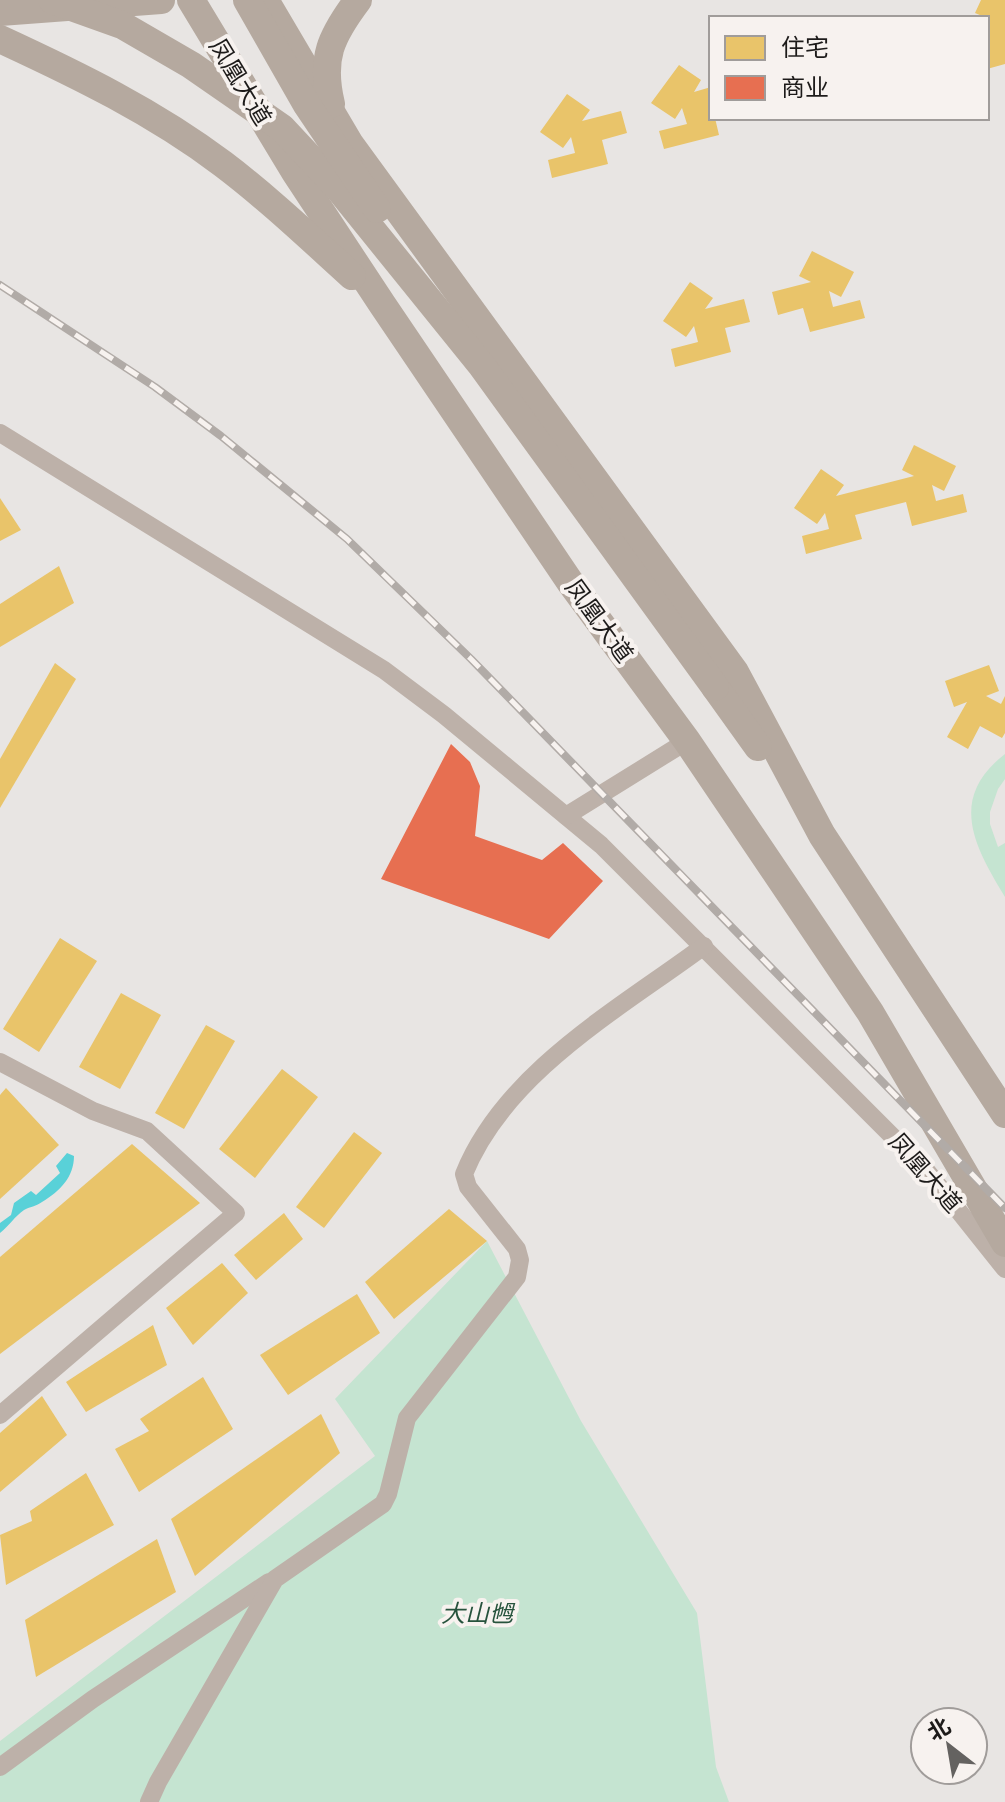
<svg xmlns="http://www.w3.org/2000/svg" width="1005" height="1802" viewBox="0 0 1005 1802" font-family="Literata,'Noto Sans SC',serif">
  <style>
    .green { fill: #c5e4d1 }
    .water { fill: #59d1d8 }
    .homes { fill: #e9c46a }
    .shops { fill: #e76f51 }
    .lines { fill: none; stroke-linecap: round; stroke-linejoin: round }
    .minor { stroke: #bdb1a9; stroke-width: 18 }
    .primary { stroke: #b5a99f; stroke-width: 28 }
    .rail-casing { stroke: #b1aba7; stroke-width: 8 }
    .rail { stroke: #f7f2ef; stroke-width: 5; stroke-dasharray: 15; stroke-linecap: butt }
    .primary-bridge { stroke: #b5a99f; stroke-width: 28 }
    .labels { text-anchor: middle; stroke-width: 8; stroke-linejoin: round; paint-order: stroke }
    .street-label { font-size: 24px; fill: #1d1b1a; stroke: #f7f2ef }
    .park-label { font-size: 24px; font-style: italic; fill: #27533d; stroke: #f7f2ef }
  </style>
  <rect width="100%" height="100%" fill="#e8e5e3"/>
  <!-- green -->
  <g class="green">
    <path d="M 1005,754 L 1005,779 L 998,789 L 990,812 L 990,824 L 998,847 L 1005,843 L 1005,897 C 975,847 947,799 1005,754 Z"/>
    <polygon points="487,1241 581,1421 697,1613 716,1767 729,1802 0,1802 0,1741 375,1456 335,1399"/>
  </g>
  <!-- water -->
  <path class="water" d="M 67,1153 L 74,1156 C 74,1177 60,1191 42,1202 C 37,1206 29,1207 24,1210 C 15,1216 9,1226 0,1233 L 0,1223 L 11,1215 L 14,1203 L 31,1191 L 36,1195 L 60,1173 L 56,1166 Z"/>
  <!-- homes -->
  <g class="homes">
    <polygon points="981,0 1005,0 1005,64 987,69 987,18 975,13"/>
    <polygon points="679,65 701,80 694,92 711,87 711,118 715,118 719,135 664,149 659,131 687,124 682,108 675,119 651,103"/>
    <polygon points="567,94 590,110 582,121 621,111 627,133 602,140 608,164 552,178 548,160 575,153 571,137 563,148 540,132"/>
    <polygon points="812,251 854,272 841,297 829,291 833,307 860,300 865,318 810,332 803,308 778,315 772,292 811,282 799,276"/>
    <polygon points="690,282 713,298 705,309 744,299 750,322 725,328 731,352 675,367 671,349 698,342 694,326 686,337 663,321"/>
    <polygon points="914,445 956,466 944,491 932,485 936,501 963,494 967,512 912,526 906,502 855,515 862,539 806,554 802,536 829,529 825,513 817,524 794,508 821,469 844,485 836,496 914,476 902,470"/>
    <polygon points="0,498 21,530 0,541"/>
    <polygon points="59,566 74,603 0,647 0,604"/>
    <polygon points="55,663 76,679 0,808 0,759"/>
    <polygon points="989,665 999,691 986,696 1001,704 1005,696 1005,733 1002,738 980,726 968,749 947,737 967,702 954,707 945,681"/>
    <polygon points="60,938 97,961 39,1052 3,1029"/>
    <polygon points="121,993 161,1015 120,1089 79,1067"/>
    <polygon points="206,1025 235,1041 184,1129 155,1113"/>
    <polygon points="282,1069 318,1097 255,1178 219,1149"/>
    <polygon points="6,1088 59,1145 0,1199 0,1095"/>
    <polygon points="354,1132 382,1153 324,1228 296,1207"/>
    <polygon points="132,1144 200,1203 0,1354 0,1257"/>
    <polygon points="449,1209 487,1241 394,1319 365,1282"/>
    <polygon points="284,1213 303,1239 256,1280 234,1255"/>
    <polygon points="222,1263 248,1293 193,1345 166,1308"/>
    <polygon points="357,1294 380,1333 288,1395 260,1355"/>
    <polygon points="153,1325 167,1365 86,1412 66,1382"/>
    <polygon points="203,1377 233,1429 139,1492 115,1449 149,1431 140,1419"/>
    <polygon points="42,1396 67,1435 0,1492 0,1433"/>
    <polygon points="321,1414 340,1453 195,1576 171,1519"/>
    <polygon points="86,1473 114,1525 6,1585 0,1535 32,1521 30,1511"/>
    <polygon points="157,1539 176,1592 36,1677 25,1620"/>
  </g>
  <!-- shops -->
  <polygon class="shops" points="451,744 470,762 480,786 475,836 542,860 563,843 603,881 549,939 381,879"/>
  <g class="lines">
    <!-- minor -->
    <g class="minor">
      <polyline points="0,433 384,670 444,715 601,845 926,1170 1005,1269"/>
      <polyline points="566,816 687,741"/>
      <polyline points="0,1062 93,1111 147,1131 236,1213 0,1415"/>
      <polyline points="0,1767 93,1699 269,1582"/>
      <path d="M 149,1802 L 158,1782 L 275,1579 L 383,1504 L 388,1494 L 407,1418 L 517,1277 L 520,1260 L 517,1249 L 468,1187 L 464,1174 C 505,1072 619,1009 704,946"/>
    </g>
    <!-- primary -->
    <g class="primary">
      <polyline points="191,0 295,172 382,304 570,582 687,741 870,1012 1005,1243"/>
      <polyline points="265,0 350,144 735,672 822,835 1005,1114"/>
      <polyline points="0,12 161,0"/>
      <path d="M 0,39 C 78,75 154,112 223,164 C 268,198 310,238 352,276"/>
      <path d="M 331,104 C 320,58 331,36 358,0"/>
      <polyline points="715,687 758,747"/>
    </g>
    <defs>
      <polyline id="rail" points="0,285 155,387 221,436 347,539 471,659 1005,1208"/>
    </defs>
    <!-- rail casing -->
    <use href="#rail" class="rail-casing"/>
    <!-- rail -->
    <use href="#rail" class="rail"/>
    <!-- primary-bridge -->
    <g class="primary-bridge">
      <polyline points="52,0 122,25 191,65 282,128 339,189 482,366 715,687"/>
      <polyline points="247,0 307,105 377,209"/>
    </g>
  </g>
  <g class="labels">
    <!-- street labels -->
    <g class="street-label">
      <text transform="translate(240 82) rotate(59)" y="8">凤凰大道</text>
      <text transform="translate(599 621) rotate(54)" y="8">凤凰大道</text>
      <text transform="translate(925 1173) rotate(49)" y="8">凤凰大道</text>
    </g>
    <!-- park labels -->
    <g class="park-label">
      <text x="477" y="1622">大山乸</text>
    </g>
  </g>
  <!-- legend -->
  <rect x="709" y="16" width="280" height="104" fill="#f7f2ef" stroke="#a09c9a" stroke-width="2"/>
  <rect x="725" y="36" width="40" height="24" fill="#e9c46a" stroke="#a09c9a" stroke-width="2"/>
  <text x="781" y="56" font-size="24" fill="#1d1b1a">住宅</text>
  <rect x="725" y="76" width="40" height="24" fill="#e76f51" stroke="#a09c9a" stroke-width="2"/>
  <text x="781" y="96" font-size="24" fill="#1d1b1a">商业</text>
  <!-- north arrow -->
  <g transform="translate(949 1746) rotate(329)"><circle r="38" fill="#f7f2ef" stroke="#a09c9a" stroke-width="2"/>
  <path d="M0-6L14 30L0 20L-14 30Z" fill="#646260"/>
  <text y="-12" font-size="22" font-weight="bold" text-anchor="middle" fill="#1d1b1a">北</text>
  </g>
</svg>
